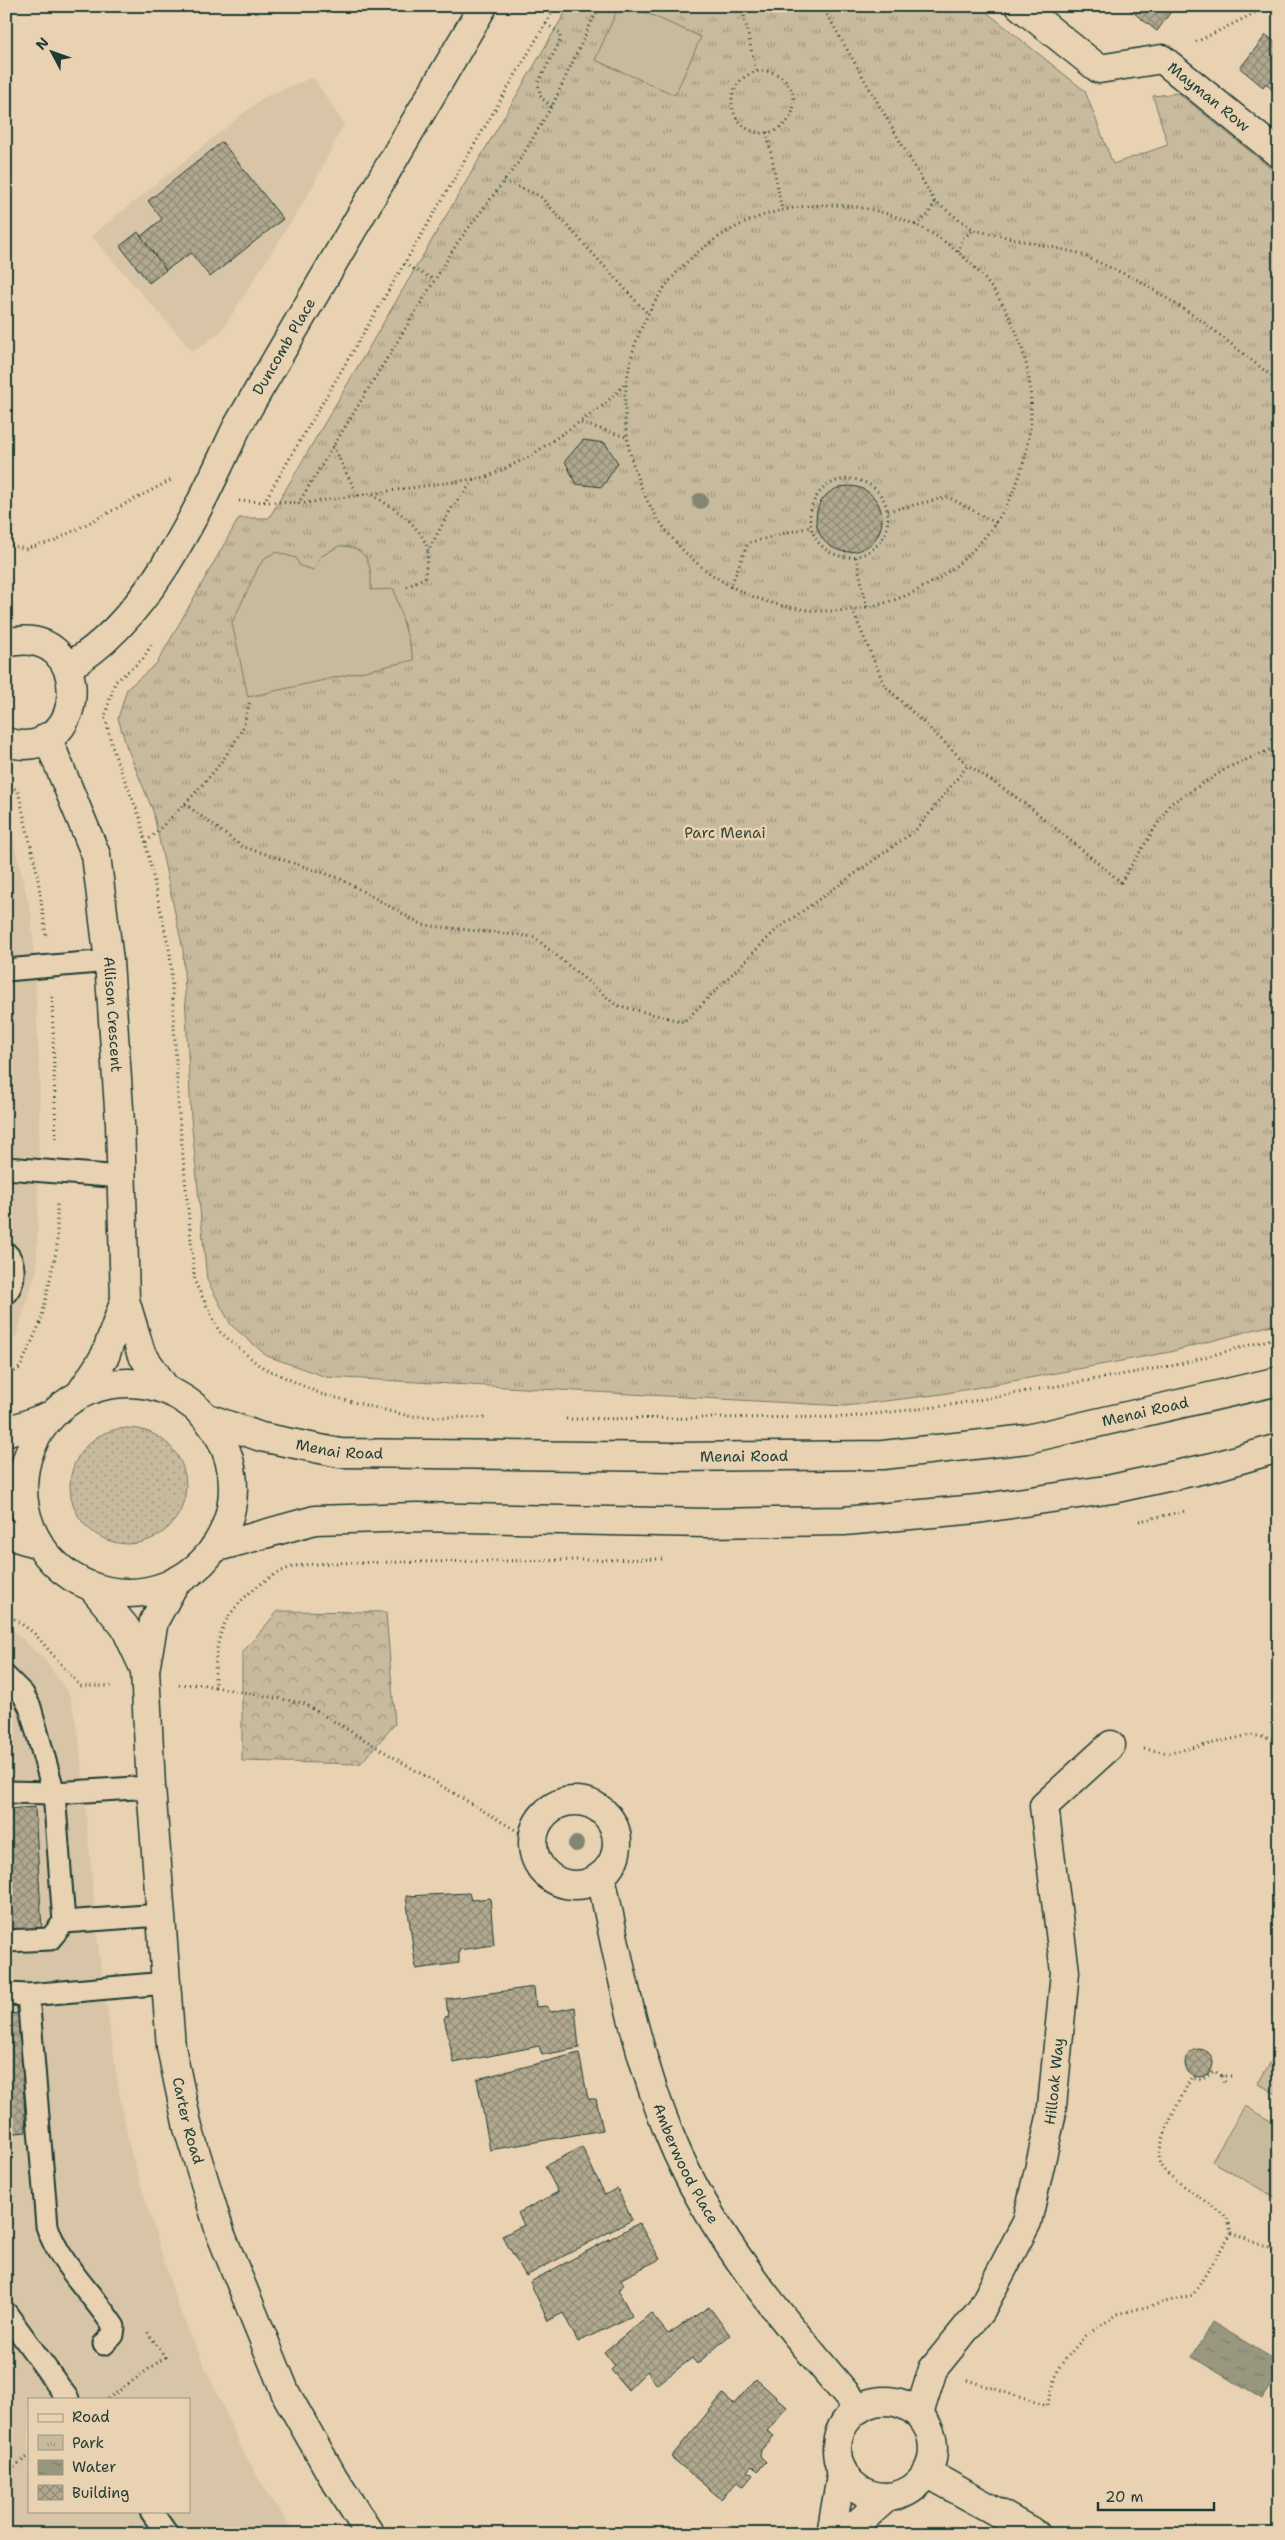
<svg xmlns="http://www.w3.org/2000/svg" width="1285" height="2540" viewBox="0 0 1285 2540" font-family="'Shantell Sans',sans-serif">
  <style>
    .built { fill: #d8c5a8; fill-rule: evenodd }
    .grass { fill: url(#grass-dots); stroke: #747c68 }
    .forest { fill: url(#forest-crowns); stroke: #747c68 }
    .park { fill: url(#park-tufts); stroke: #747c68 }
    .pitch { fill: #c8ba9d; stroke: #747c68 }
    .water { fill: url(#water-ripples); stroke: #687362 }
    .building { fill: url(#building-cross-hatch); stroke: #1f3d34 }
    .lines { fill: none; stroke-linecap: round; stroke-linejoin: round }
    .service-casing { stroke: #1f3d34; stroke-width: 25 }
    .minor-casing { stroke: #1f3d34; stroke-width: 31 }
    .tertiary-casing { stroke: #1f3d34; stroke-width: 31 }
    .secondary-casing { stroke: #1f3d34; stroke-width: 31 }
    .path { stroke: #1f3d34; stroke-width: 3; stroke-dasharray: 1 4; stroke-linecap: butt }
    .service { stroke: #e9d2b2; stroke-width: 21 }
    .minor { stroke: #e9d2b2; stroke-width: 28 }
    .tertiary { stroke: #e9d2b2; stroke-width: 28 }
    .secondary { stroke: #e9d2b2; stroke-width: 28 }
    .tree { fill: #838772 }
    .labels { text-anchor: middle; stroke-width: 5; stroke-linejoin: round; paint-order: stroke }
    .street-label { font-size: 15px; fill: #1f3d34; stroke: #e9d2b2 }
    .park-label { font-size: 15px; fill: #304a3e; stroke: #e9d2b2 }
  </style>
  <defs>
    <pattern id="grass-dots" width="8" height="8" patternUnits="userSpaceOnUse" patternTransform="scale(1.25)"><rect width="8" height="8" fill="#c8ba9d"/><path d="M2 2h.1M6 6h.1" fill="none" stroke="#a29881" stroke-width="1.8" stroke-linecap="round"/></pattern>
    <pattern id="forest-crowns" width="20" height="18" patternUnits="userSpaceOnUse" patternTransform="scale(1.25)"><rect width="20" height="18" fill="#c8ba9d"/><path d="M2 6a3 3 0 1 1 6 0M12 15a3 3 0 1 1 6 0" fill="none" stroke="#a29881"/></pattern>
    <pattern id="park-tufts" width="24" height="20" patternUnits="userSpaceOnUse" patternTransform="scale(1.25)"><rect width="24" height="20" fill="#c8ba9d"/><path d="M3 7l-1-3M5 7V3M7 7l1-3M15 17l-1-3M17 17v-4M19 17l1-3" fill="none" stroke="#a29881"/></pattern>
    <pattern id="water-ripples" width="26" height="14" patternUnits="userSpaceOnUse" patternTransform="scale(1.25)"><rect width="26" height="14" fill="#999780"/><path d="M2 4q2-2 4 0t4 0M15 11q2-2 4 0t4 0" fill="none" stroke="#7c7c6a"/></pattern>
    <pattern id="building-cross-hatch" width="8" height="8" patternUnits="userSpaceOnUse" patternTransform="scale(1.25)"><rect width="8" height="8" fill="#b2a88f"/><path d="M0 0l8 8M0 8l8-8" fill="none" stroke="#908a76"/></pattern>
  </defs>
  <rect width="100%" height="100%" fill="#e9d2b2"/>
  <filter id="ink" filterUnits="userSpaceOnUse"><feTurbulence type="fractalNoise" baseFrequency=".02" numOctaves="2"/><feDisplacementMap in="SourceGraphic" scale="10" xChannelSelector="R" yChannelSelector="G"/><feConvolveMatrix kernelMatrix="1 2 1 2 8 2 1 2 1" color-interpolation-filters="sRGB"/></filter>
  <g filter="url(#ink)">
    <!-- built -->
    <g class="built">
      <polygon points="313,77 344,124 310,192 221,332 193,352 91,236 264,97"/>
      <polygon points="6,810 32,917 40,1081 37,1269 16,1337 6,1343"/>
      <path d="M 6,1624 L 43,1658 L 70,1695 L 79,1737 L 99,1953 L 119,2091 L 130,2149 L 178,2306 L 240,2445 L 267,2493 L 296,2534 L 6,2534 ZM 29,2399 L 189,2399 L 189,2511 L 29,2511 Z"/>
    </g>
    <!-- grass -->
    <circle class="grass" cx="128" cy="1486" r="58"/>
    <!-- forest -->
    <polygon class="forest" points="278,1611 386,1612 395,1724 360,1764 242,1761 242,1653"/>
    <!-- park -->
    <polygon class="park" points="569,6 979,6 1085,91 1113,164 1168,145 1153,96 1178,93 1279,175 1279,1323 1170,1352 942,1394 845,1406 326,1377 267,1356 231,1325 207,1280 191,1118 183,950 153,811 126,745 118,718 127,689 157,663 239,518 269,518"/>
    <!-- pitch -->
    <g class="pitch">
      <polygon points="619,6 631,6 701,37 675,95 595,60"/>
      <path d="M 339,546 C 368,546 372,565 371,590 L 394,589 L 414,660 L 248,697 L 232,623 L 259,566 L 266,557 L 276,552 L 296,558 L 300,566 L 314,570 L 320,557 Z"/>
      <polygon points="1279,2048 1279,2096 1258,2083"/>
      <polygon points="1245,2106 1279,2126 1279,2200 1212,2161"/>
    </g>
    <!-- water -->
    <polygon class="water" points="1212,2322 1279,2362 1279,2371 1262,2399 1192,2357"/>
    <!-- building -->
    <g class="building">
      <polygon points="1125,6 1175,6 1157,31"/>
      <polygon points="1266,35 1279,45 1279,98 1266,83 1263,87 1240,68"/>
      <polygon points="222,142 283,219 210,277 191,253 166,270 140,237 162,219 148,201"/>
      <polygon points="138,232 166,270 149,283 120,246"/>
      <polygon points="583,440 605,443 618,463 602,487 576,484 565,461"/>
      <circle cx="849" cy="519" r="33"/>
      <polygon points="35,1807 42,1931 6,1933 6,1809"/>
      <polygon points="469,1893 471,1900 490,1898 494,1945 459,1950 459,1963 416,1969 406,1896"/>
      <polygon points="534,1987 536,2007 546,2006 551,2012 575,2007 579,2048 542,2055 539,2046 454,2063 444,2018 448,2015 446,1999"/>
      <polygon points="19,2013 26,2132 6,2134 6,2014"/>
      <circle cx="1199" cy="2063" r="14"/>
      <polygon points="579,2053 588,2099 596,2099 603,2130 490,2150 477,2079"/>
      <polygon points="582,2147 605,2195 617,2188 632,2220 526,2276 502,2236 524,2225 518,2213 558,2192 545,2166"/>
      <polygon points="639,2223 660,2259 621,2279 624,2285 618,2290 632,2316 578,2342 563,2313 548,2321 530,2282"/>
      <polygon points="709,2307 730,2335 697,2364 692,2358 657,2385 647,2371 628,2390 611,2370 615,2366 604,2352 651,2313 668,2334"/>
      <polygon points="756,2379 787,2407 767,2431 774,2436 761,2450 760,2456 766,2462 757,2471 752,2466 747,2471 753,2475 743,2487 737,2482 721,2499 671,2457 723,2394 734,2404"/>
    </g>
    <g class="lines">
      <defs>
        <g id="service">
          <polyline points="6,970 109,961"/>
          <polyline points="6,1168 122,1177"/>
          <path d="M 6,1253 C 16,1262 15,1283 6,1293"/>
          <polyline points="6,1677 23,1694 30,1707 54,1793 64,1922 50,1939 6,1941"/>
          <polyline points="6,1792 54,1793 151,1787"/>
          <polyline points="64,1922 160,1915"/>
          <polyline points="6,1994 28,1995 166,1983"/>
          <path d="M 28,1995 L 47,2226 C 59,2264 93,2294 114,2327 L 113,2335 L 104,2344"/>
          <polyline points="6,2313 68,2399"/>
          <polyline points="151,2511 167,2534"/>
        </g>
        <g id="minor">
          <path id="s1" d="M 1020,6 L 1099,69 L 1162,59 L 1279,154"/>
          <path id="s2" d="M 67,667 C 148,623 199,508 237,427 L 483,6"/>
          <circle cx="575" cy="1843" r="42"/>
          <path id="s3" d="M 601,1876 C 619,1964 636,2053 670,2136 C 710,2235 789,2328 859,2409"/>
          <circle cx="885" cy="2449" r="48"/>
          <path id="s4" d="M 919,2414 L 933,2369 L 981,2310 L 1027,2222 L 1051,2117 L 1065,1972 L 1044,1806 L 1111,1745"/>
          <polyline points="927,2473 1036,2534"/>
          <polyline points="831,2534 842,2470"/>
          <polyline points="846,2534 887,2497"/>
        </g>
        <g id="tertiary">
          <path d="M 6,643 C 97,620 90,767 6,742"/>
          <path id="s5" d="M 47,737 L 96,855 L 109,961 L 120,1123 L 125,1300 L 141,1353 L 166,1389"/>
          <polyline points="80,1394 105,1356 125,1300"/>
          <path id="s6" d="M 176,1581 L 154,1621 L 145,1670 L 151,1787 L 171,2047 L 188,2128 L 221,2235 L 286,2394 L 333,2477 L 370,2534"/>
          <polyline points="92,1587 125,1627 145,1670"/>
        </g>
        <g id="secondary">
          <circle cx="128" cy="1488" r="105"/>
          <path id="s7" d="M 208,1418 L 261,1437 L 340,1453 L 675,1457 L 883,1455 L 1027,1439 L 1279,1381"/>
          <polyline points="6,1432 52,1415"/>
          <polyline points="6,1534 38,1544"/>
          <polyline points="214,1548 315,1520 417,1517 706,1523 844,1521 977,1509 1112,1489 1213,1467 1279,1448"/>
        </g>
      </defs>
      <!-- service casing -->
      <use href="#service" class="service-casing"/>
      <!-- minor casing -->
      <use href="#minor" class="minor-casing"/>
      <!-- tertiary casing -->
      <use href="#tertiary" class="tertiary-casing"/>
      <!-- secondary casing -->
      <use href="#secondary" class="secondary-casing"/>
      <!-- path -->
      <g class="path">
        <polyline points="742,6 756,72"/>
        <polyline points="822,6 935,202"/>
        <polyline points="546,24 560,33 560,41 538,83 541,98 552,106"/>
        <polyline points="1196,42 1269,6"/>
        <circle cx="763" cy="102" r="31"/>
        <polyline points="767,132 782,210"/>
        <polyline points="504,181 540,196 648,314"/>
        <circle cx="828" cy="408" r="203"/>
        <polyline points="915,225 928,215 935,202 974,230 1078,253 1140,281 1202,321 1279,382"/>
        <polyline points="958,252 963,238 974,230"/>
        <polyline points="404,264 435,280"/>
        <polyline points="581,423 626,437"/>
        <polyline points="333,446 358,496"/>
        <circle cx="849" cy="518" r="39"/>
        <path d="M 372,495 C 394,508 422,525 428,551 L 452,507 L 475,479"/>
        <polyline points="239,501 305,503 487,477 529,457 605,404 626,383"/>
        <polyline points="264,502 556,6"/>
        <polyline points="298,504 458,242 518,163 552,106 599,6"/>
        <polyline points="888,511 948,497 996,523"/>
        <polyline points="6,544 25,549 54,541 173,479"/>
        <polyline points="856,557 867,608"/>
        <polyline points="407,587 425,577 428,551"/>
        <polyline points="730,588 748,543 810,527"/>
        <polyline points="855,611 853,612 885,686 968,765 1026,804 1121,882 1170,804 1229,767 1279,746"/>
        <polyline points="151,645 143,659 115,682 105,716 113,750 140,818 170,953 179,1115 195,1282 219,1331 260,1366 321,1394 409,1416 487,1418"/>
        <polyline points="6,783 18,791 37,872 46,936"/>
        <polyline points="185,804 241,846 339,878 423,925 534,937 616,1005 684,1022 776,930 916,830 968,765"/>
        <path d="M 146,842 C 181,808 221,771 243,727 C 246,719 247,709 250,701"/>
        <polyline points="52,997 56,1140"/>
        <polyline points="6,1377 20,1368 41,1321 57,1247 57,1204"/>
        <polyline points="566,1419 847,1417 944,1406 1176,1365 1279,1337"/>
        <polyline points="1139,1521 1185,1511"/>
        <polyline points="6,1613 34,1633 80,1686 111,1686"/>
        <path d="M 179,1685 L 200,1684 L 215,1687 C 215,1668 215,1648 222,1630 C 231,1604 269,1572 296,1566 C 308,1564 320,1564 331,1563 L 665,1559"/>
        <polyline points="215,1687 303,1703 532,1840"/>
        <polyline points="1144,1749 1169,1753 1250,1735 1279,1739"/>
        <polyline points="1222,2076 1226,2085"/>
        <path d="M 1231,2076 L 1222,2076 L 1214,2071 L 1202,2080 L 1191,2078 C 1180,2101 1160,2134 1159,2159 C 1159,2166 1164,2170 1169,2175 L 1228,2218 L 1231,2233"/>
        <polyline points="967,2380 1047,2406 1059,2367 1085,2336 1118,2314 1193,2295 1231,2233 1279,2252"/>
        <polyline points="108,2399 165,2357 146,2330"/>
        <polyline points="6,2473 29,2456"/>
      </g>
      <!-- service -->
      <use href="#service" class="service"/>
      <!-- minor -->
      <use href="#minor" class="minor"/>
      <!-- tertiary -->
      <use href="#tertiary" class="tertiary"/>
      <!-- secondary -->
      <use href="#secondary" class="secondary"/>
    </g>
    <!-- trees -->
    <g class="tree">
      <circle cx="700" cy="501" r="8"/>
      <circle cx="576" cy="1844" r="8"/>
    </g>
  </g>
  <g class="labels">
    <!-- street labels -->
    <g class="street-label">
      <text dy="5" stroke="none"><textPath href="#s1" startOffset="225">Mayman Row</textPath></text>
      <text dy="5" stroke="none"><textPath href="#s2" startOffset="392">Duncomb Place</textPath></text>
      <text dy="5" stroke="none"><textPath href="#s5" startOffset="288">Allison Crescent</textPath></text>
      <text dy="5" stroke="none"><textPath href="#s7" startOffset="946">Menai Road</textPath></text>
      <text dy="5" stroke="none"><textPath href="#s7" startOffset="136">Menai Road</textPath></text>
      <text dy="5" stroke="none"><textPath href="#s7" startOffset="541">Menai Road</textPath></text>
      <text dy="5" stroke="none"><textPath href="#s4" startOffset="366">Hilloak Way</textPath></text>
      <text dy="5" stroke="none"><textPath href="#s6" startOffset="549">Carter Road</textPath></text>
      <text dy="5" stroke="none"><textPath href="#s3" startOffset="301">Amberwood Place</textPath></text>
    </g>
    <!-- park labels -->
    <g class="park-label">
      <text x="725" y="838">Parc Menai</text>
    </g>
  </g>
  <!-- margin -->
  <rect width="1285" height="2540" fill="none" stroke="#e9d2b2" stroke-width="25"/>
  <rect x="12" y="12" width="1260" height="2515" fill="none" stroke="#1f3d34" stroke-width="2" filter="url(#ink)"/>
  <!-- legend -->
  <rect x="28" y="2398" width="162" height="115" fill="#e9d2b2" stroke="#989680"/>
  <rect x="38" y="2414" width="25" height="8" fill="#e9d2b2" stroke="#989680"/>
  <text x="72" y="2422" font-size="15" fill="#1f3d34">Road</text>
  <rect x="38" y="2435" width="25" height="15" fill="url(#park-tufts)" stroke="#989680"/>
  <text x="72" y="2448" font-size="15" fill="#1f3d34">Park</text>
  <rect x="38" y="2460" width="25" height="15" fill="url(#water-ripples)" stroke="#989680"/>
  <text x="72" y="2472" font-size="15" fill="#1f3d34">Water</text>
  <rect x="38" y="2485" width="25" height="15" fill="url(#building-cross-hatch)" stroke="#989680"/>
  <text x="72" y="2498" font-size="15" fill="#1f3d34">Building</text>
  <!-- north arrow -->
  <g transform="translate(52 52) rotate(311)" stroke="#e9d2b2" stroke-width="4" paint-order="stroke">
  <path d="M0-4L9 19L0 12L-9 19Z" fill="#1f3d34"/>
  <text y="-8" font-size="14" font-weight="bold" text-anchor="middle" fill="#1f3d34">N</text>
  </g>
  <!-- scale -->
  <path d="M1098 2502v8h116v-8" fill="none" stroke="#1f3d34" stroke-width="2.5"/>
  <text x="1105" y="2502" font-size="15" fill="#1f3d34" stroke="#e9d2b2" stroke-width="4" paint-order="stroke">20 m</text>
</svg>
